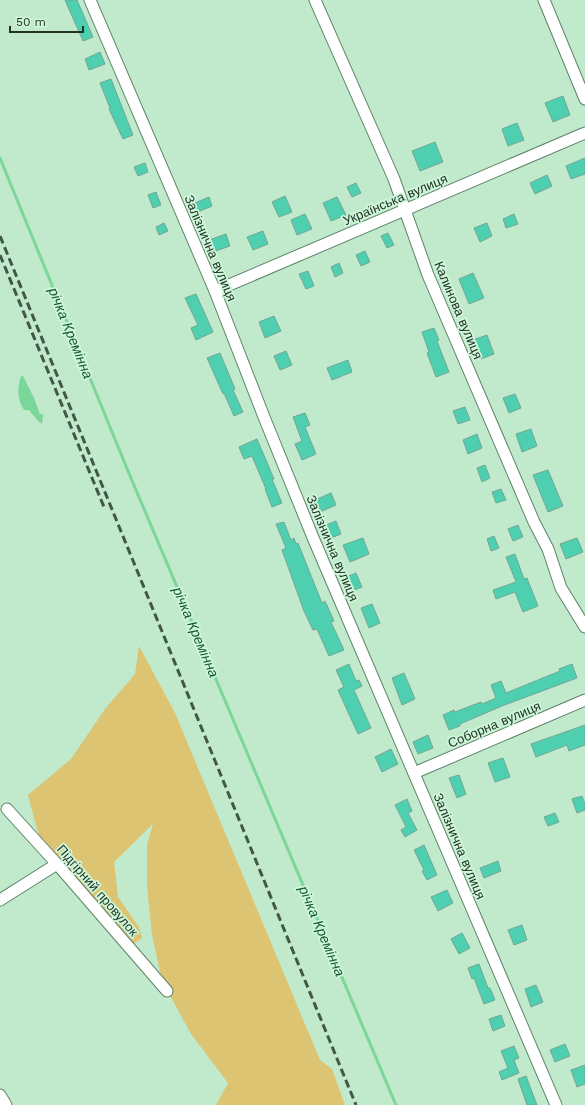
<svg xmlns="http://www.w3.org/2000/svg" width="585" height="1105" viewBox="0 0 585 1105" font-family="'Work Sans',sans-serif">
  <style>
    .green { fill: #dcc472 }
    .water { fill: #7bd69a }
    .lines { fill: none; stroke-linecap: round; stroke-linejoin: round }
    .stream { stroke: #7bd69a; stroke-width: 3 }
    .building { fill: #4ed0b0; stroke: #73a596 }
    .street-casing { stroke: #5e8369; stroke-width: 13 }
    .street { stroke: #fff; stroke-width: 11 }
    .rail { stroke: #425748; stroke-width: 3; stroke-dasharray: 8 4; stroke-linecap: butt }
    .labels { text-anchor: middle; stroke-width: 3.5; stroke-linejoin: round; paint-order: stroke }
    .street-label { font-size: 13px; fill: #223227; stroke: #cef7d9 }
    .water-label { font-size: 14px; font-style: italic; fill: #145831; stroke: #cef7d9 }
  </style>
  <rect width="100%" height="100%" fill="#c1eacc"/>
  <!-- green -->
  <polygon class="green" points="139,646 175,713 320,1060 332,1069 345,1105 216,1105 228,1083 191,1034 162,981 152,935 147,886 147,845 153,824 114,862 118,897 139,927 142,938 132,945 42,848 28,795 71,759 105,709 135,674"/>
  <!-- water -->
  <path class="water" d="M 21,376 L 23,376 L 34,398 L 40,414 L 43,414 L 42,424 L 38,421 L 29,410 L 24,410 C 17,398 17,389 21,376 Z"/>
  <g class="lines">
    <!-- stream -->
    <polyline class="stream" points="0,158 128,471 396,1105"/>
  </g>
  <!-- building -->
  <g class="building">
    <polygon points="65,0 77,0 93,37 83,41"/>
    <polygon points="100,52 105,64 89,70 85,59"/>
    <polygon points="111,79 133,135 123,139 109,109 110,108 100,83"/>
    <polygon points="563,96 570,115 553,122 545,103"/>
    <polygon points="517,123 524,140 508,146 502,129"/>
    <polygon points="435,142 443,162 420,171 412,151"/>
    <polygon points="585,158 585,174 571,179 566,166"/>
    <polygon points="145,163 148,172 138,176 134,167"/>
    <polygon points="547,175 552,186 535,194 530,183"/>
    <polygon points="356,183 361,193 352,197 347,187"/>
    <polygon points="156,192 161,205 153,208 148,195"/>
    <polygon points="285,196 292,212 279,217 272,202"/>
    <polygon points="209,197 212,206 193,214 190,205"/>
    <polygon points="337,197 346,215 331,221 323,203"/>
    <polygon points="305,214 312,229 297,235 291,220"/>
    <polygon points="514,214 518,224 506,228 503,219"/>
    <polygon points="164,223 168,231 159,235 156,227"/>
    <polygon points="487,223 492,236 480,242 474,228"/>
    <polygon points="263,231 268,244 253,250 247,237"/>
    <polygon points="388,233 394,245 387,248 381,236"/>
    <polygon points="226,234 230,246 213,252 209,240"/>
    <polygon points="365,251 370,262 361,266 356,255"/>
    <polygon points="339,263 343,273 335,277 331,267"/>
    <polygon points="308,271 314,286 306,289 299,274"/>
    <polygon points="473,273 484,298 469,304 459,279"/>
    <polygon points="196,294 213,332 196,340 191,328 198,325 185,298"/>
    <polygon points="274,316 281,331 265,338 259,322"/>
    <polygon points="434,328 439,340 437,341 449,372 436,377 427,353 429,352 422,332"/>
    <polygon points="487,335 494,354 481,359 473,340"/>
    <polygon points="286,351 292,365 280,370 274,356"/>
    <polygon points="220,353 235,389 233,390 243,412 234,416 224,393 223,394 207,358"/>
    <polygon points="348,360 352,372 332,380 327,368"/>
    <polygon points="515,394 521,408 509,413 503,398"/>
    <polygon points="465,407 470,420 458,424 453,411"/>
    <polygon points="305,413 310,425 305,427 316,454 302,460 295,444 302,441 293,417"/>
    <polygon points="531,429 537,446 522,452 516,434"/>
    <polygon points="477,434 482,448 468,454 463,440"/>
    <polygon points="257,439 274,479 272,479 282,503 272,507 265,489 266,489 252,456 244,459 239,447"/>
    <polygon points="485,465 490,478 482,482 477,468"/>
    <polygon points="548,470 563,506 548,512 533,475"/>
    <polygon points="501,489 506,500 496,503 492,492"/>
    <polygon points="331,493 336,505 320,512 315,500"/>
    <polygon points="336,521 341,534 331,538 326,525"/>
    <polygon points="284,522 291,540 294,538 296,544 298,543 322,603 325,601 334,621 331,622 344,650 329,656 317,629 313,630 304,611 282,550 286,548 276,524"/>
    <polygon points="518,525 523,537 513,541 508,529"/>
    <polygon points="494,536 499,548 491,551 487,539"/>
    <polygon points="363,538 369,554 350,562 343,545"/>
    <polygon points="577,538 583,552 566,559 560,544"/>
    <polygon points="515,554 524,579 527,578 538,606 523,612 515,592 496,599 493,590 516,582 506,557"/>
    <polygon points="356,573 362,587 352,591 346,577"/>
    <polygon points="372,604 380,623 369,628 361,608"/>
    <polygon points="349,664 356,681 359,680 362,686 354,690 371,728 358,734 338,690 344,687 336,670"/>
    <polygon points="572,664 577,678 502,706 460,724 460,726 449,730 443,715 454,710 455,712 481,702 482,704 496,698 491,685 501,681 506,693 560,671 559,669"/>
    <polygon points="404,673 415,699 402,705 392,678"/>
    <polygon points="585,725 585,745 569,751 567,745 536,757 531,744"/>
    <polygon points="428,735 433,748 418,754 413,742"/>
    <polygon points="391,749 398,764 382,772 375,757"/>
    <polygon points="503,758 510,777 495,782 488,763"/>
    <polygon points="459,775 466,794 457,798 449,778"/>
    <polygon points="582,796 585,804 585,810 577,813 572,799"/>
    <polygon points="407,799 412,811 408,813 417,830 405,837 401,830 406,827 395,805"/>
    <polygon points="555,813 559,822 548,826 544,817"/>
    <polygon points="424,845 437,875 427,880 422,871 424,870 414,850"/>
    <polygon points="498,861 501,871 484,878 480,868"/>
    <polygon points="447,890 453,903 438,911 431,897"/>
    <polygon points="522,925 527,940 514,945 508,930"/>
    <polygon points="462,933 470,948 459,954 451,939"/>
    <polygon points="479,964 488,988 490,988 495,1000 484,1004 474,978 472,979 468,968"/>
    <polygon points="536,985 543,1002 531,1007 525,989"/>
    <polygon points="501,1015 505,1026 493,1031 489,1019"/>
    <polygon points="565,1044 570,1056 555,1062 550,1050"/>
    <polygon points="514,1046 519,1058 514,1060 519,1073 502,1080 499,1072 508,1068 501,1051"/>
    <polygon points="585,1065 585,1084 577,1087 571,1070"/>
    <polygon points="526,1076 537,1105 527,1105 518,1079"/>
  </g>
  <g class="lines">
    <defs>
      <g id="street">
        <polyline points="90,0 215,291 264,417 314,540 556,1105"/>
        <polyline points="315,0 394,179 428,275 534,522 548,549 561,588 585,627"/>
        <polyline points="544,0 585,99"/>
        <polyline points="215,291 585,133"/>
        <polyline points="414,773 585,700"/>
        <polyline points="7,809 57,864 167,991"/>
        <polyline points="0,900 57,864"/>
        <polyline points="0,1095 6,1105"/>
      </g>
    </defs>
    <!-- street casing -->
    <use href="#street" class="street-casing"/>
    <!-- street -->
    <use href="#street" class="street"/>
    <!-- rail -->
    <g class="rail">
      <polyline points="0,236 356,1105"/>
      <polyline points="0,255 104,507"/>
    </g>
  </g>
  <g class="labels">
    <!-- street labels -->
    <g class="street-label">
      <text transform="translate(395 199) rotate(-23)" y="5">Українська вулиця</text>
      <text transform="translate(211 248) rotate(67)" y="5">Залізнична вулиця</text>
      <text transform="translate(459 310) rotate(67)" y="5">Калинова вулиця</text>
      <text transform="translate(333 548) rotate(67)" y="5">Залізнична вулиця</text>
      <text transform="translate(494 724) rotate(-23)" y="5">Соборна вулиця</text>
      <text transform="translate(460 846) rotate(67)" y="5">Залізнична вулиця</text>
      <text transform="translate(98 890) rotate(49)" y="5">Підгірний провулок</text>
    </g>
    <!-- water labels -->
    <g class="water-label">
      <text transform="translate(71 333) rotate(68)" y="5">річка Кремінна</text>
      <text transform="translate(196 632) rotate(67)" y="5">річка Кремінна</text>
      <text transform="translate(322 931) rotate(67)" y="5">річка Кремінна</text>
    </g>
  </g>
  <!-- scale -->
  <path d="M10 26v6h73v-6" fill="none" stroke="#223227" stroke-width="2"/>
  <text x="16" y="26" font-size="12" fill="#223227" stroke="#cef7d9" stroke-width="3" paint-order="stroke">50 m</text>
</svg>
